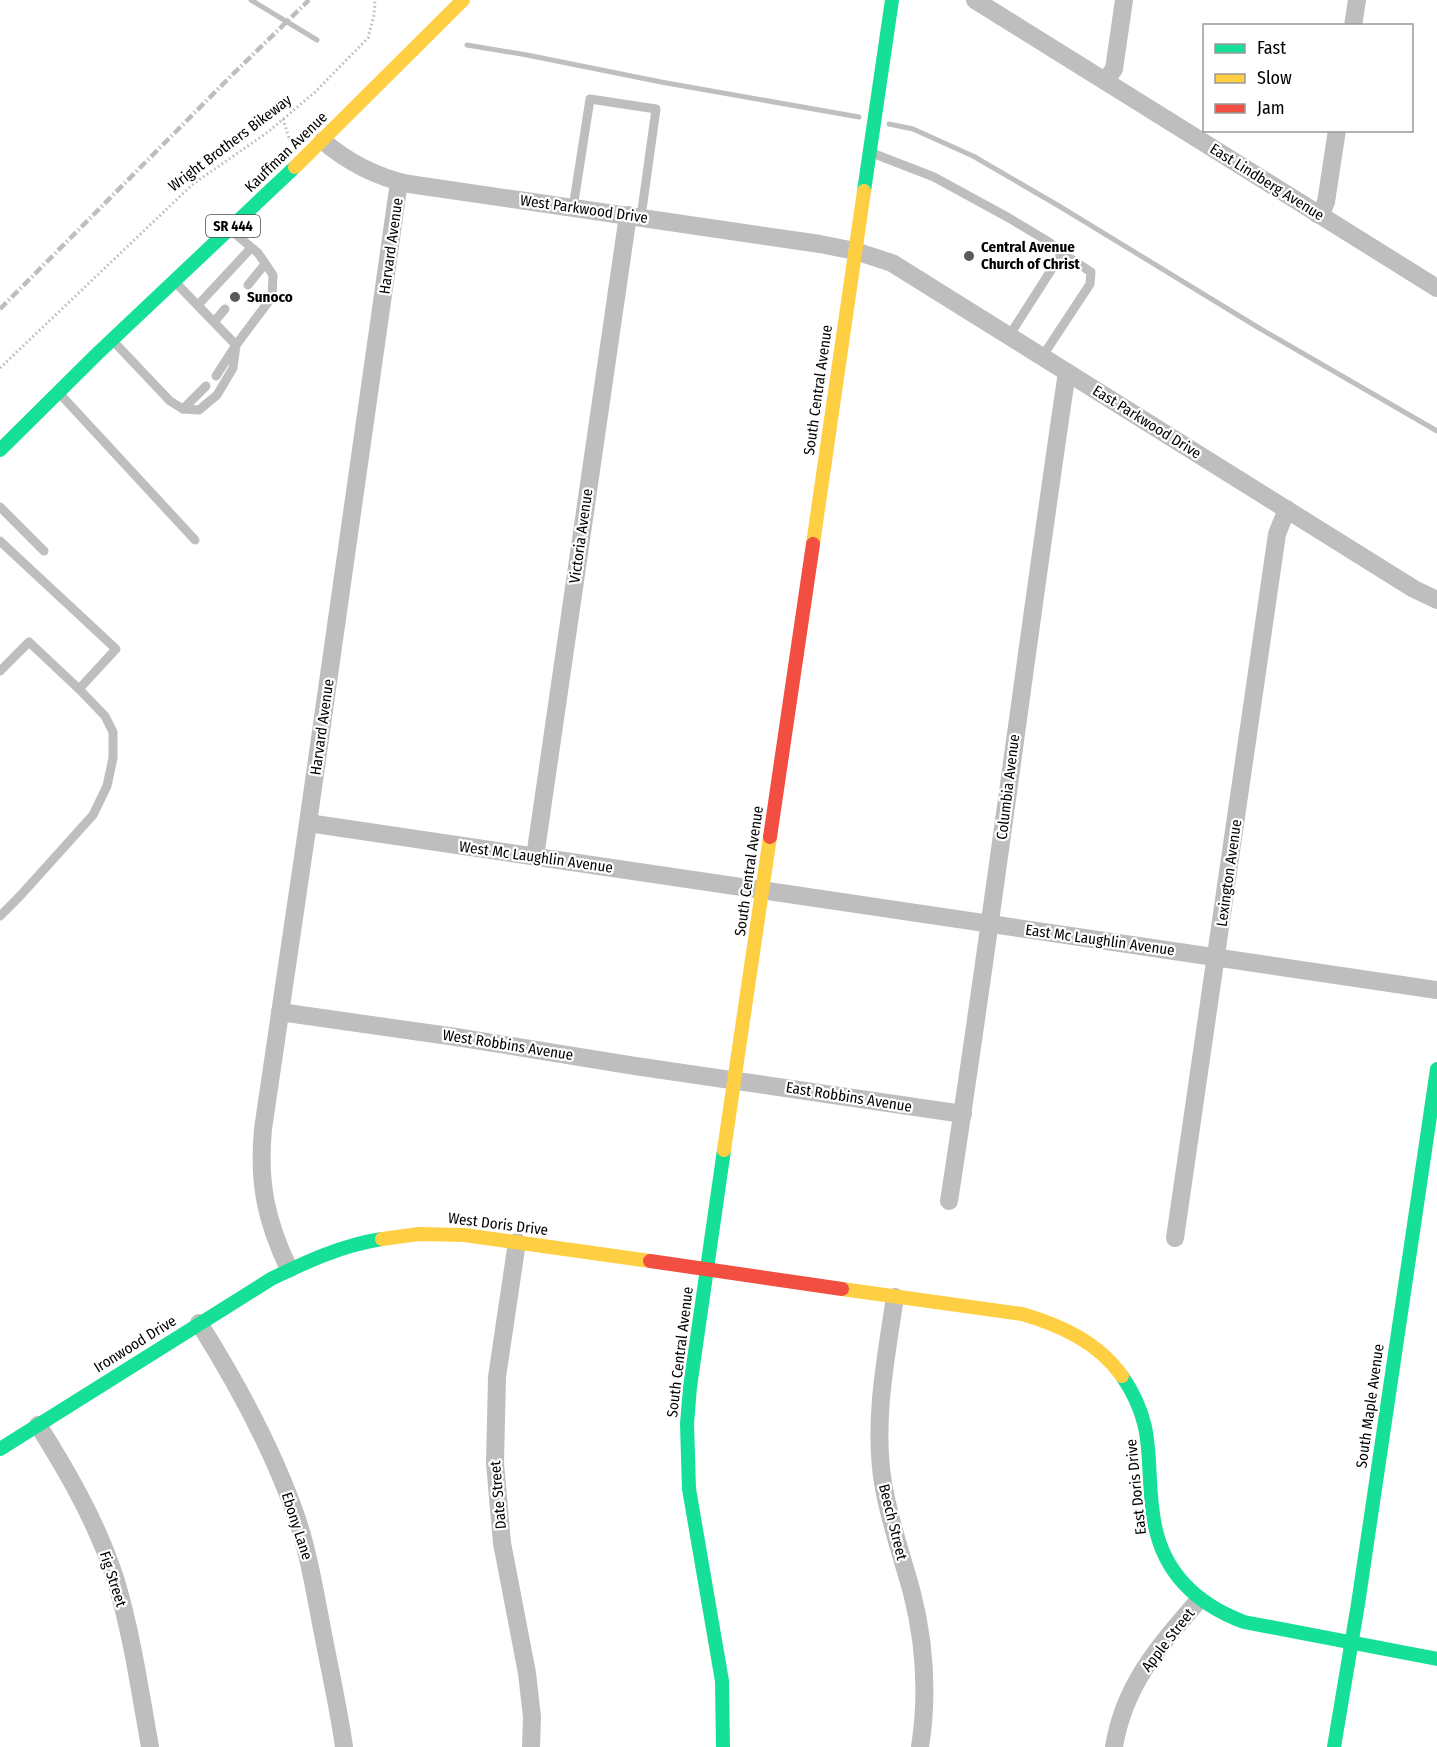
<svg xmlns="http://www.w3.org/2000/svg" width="1437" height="1747" viewBox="0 0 1437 1747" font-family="'Fira Sans Condensed',sans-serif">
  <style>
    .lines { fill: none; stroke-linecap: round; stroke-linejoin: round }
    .stream { stroke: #bfbfbf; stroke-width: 5 }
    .path { stroke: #b9b9b9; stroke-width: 3; stroke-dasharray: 1.5 3; stroke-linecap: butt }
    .lane { stroke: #bebebe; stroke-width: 9 }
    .street { stroke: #bebebe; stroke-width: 18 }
    .fast { stroke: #16e098; stroke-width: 14 }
    .slow { stroke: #ffcf43; stroke-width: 14 }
    .jam { stroke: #f24e42; stroke-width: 14 }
    .rail { stroke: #bebebe; stroke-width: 4.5; stroke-dasharray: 9 3 1.5 3; stroke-linecap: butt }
    .poi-dot { fill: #595959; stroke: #fff; stroke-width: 2 }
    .labels { text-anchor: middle; stroke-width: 4.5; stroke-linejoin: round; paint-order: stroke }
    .shield { fill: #fff; stroke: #4c4c4c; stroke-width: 1.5 }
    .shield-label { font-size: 14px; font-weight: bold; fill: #000 }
    .street-label { font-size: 15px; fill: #000; stroke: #fff }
    .poi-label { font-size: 15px; font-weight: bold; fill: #000; stroke: #fff; text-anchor: start }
  </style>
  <rect width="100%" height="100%" fill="#fff"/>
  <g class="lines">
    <!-- stream -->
    <g class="stream">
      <polyline points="251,0 317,40"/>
      <polyline points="467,45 527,55 661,82 859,117"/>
      <polyline points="889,124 913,129 973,156 1059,206 1259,328 1437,431"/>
    </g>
    <!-- path -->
    <g class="path">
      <polyline points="283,119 290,141"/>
      <polyline points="0,368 193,184 268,132 315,92 368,38 374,15 375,0"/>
    </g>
    <!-- lane -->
    <g class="lane">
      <polyline points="872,153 934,177 1009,218 1049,242 1062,253 1009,336"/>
      <polyline points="573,208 590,99 656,109 641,217"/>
      <polyline points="248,285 265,264"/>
      <polyline points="198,305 251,248"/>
      <polyline points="214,322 225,309"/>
      <polyline points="114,342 170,401 183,409 199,410 217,395 233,368 236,345 176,283"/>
      <polyline points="1042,357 1090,284 1091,272 1062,253"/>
      <polyline points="216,376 236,345 272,297 273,275 258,253 233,232"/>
      <polyline points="60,394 195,540"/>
      <polyline points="183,409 206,386"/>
      <polyline points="0,507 44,551"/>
      <polyline points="0,541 116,649 79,689 29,642 0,671"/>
      <polyline points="0,916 20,896 93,815 107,786 113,758 113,732 105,716 79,689"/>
    </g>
    <!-- street -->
    <g class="street">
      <polyline points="975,0 1437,288"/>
      <polyline points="1353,26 1357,0"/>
      <polyline points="1105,81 1114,69 1124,0"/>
      <path d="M 323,141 C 349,163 376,177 409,184 L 820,244 L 855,251 L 892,263 L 1414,589 L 1437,600"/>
      <polyline points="1317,214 1323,209 1326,202 1337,130"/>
      <polyline points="308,823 1437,990"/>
      <polyline points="535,857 628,215"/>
      <polyline points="280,1012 456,1037 635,1066 963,1114"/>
      <path d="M 949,1201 C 992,925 1026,648 1067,372"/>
      <polyline points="1175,1238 1277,534 1287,509"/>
      <polyline points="517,1242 497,1377 495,1463 502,1543 527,1673 532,1717 531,1747"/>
      <path d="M 289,1269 C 266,1221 258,1183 263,1129 L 308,823 L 399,182"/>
      <path d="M 895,1297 C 886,1358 873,1421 883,1483 C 889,1520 902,1556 912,1593 C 925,1644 928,1696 920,1747"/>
      <path d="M 199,1323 C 238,1385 273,1449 297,1519 C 310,1558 316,1599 324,1639 C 331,1675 339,1711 344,1747"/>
      <path d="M 38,1425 C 69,1474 98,1525 116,1581 C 132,1635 140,1691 150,1747"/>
      <path d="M 1114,1747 C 1124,1685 1159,1646 1199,1600"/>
    </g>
    <!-- fast -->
    <g class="fast">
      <polyline points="864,191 892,0"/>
      <polyline points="0,450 98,353 295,167"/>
      <path d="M 1122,1376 C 1160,1431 1143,1467 1155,1526 C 1165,1575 1199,1605 1244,1622 L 1437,1659"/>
      <path d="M 0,1449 L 271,1279 C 306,1262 342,1245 382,1239"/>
      <polyline points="723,1747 722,1681 689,1489 687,1424 690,1387 724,1150"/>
      <polyline points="1334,1747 1358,1604 1437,1069"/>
    </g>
    <!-- slow -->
    <g class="slow">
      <polyline points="295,167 463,0"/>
      <polyline points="813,544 864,191"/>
      <polyline points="724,1150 770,837"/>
      <polyline points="382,1239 419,1234 464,1235 650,1261"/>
      <path d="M 842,1289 L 1022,1314 C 1060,1325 1098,1342 1122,1376"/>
    </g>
    <!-- jam -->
    <g class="jam">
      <polyline points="770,837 813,544"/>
      <polyline points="650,1261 842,1289"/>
    </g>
    <!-- rail -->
    <polyline class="rail" points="0,309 231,76 309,0"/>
  </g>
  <!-- markers -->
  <g class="poi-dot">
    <circle cx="969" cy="256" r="6"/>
    <circle cx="235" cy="297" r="6"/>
  </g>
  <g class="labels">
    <!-- shield labels -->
    <rect class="shield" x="206" y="215" width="54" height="22" rx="4.5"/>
    <g class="shield-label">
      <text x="233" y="231">SR 444</text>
    </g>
    <!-- street labels -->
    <g class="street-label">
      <text transform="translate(230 143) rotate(-37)" y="5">Wright Brothers Bikeway</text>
      <text transform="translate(286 152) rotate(-44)" y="5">Kauffman Avenue</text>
      <text transform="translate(1267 182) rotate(32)" y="5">East Lindberg Avenue</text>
      <text transform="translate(584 209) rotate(8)" y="5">West Parkwood Drive</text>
      <text transform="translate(391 246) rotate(-82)" y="5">Harvard Avenue</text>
      <text transform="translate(818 390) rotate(-82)" y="5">South Central Avenue</text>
      <text transform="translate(1147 422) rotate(32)" y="5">East Parkwood Drive</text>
      <text transform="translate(581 536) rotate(-82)" y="5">Victoria Avenue</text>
      <text transform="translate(322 727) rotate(-82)" y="5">Harvard Avenue</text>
      <text transform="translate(1008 787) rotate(-83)" y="5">Columbia Avenue</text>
      <text transform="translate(536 857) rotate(8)" y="5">West Mc Laughlin Avenue</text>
      <text transform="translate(749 871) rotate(-82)" y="5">South Central Avenue</text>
      <text transform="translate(1229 873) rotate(-82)" y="5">Lexington Avenue</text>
      <text transform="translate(1100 940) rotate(8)" y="5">East Mc Laughlin Avenue</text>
      <text transform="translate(508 1045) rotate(9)" y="5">West Robbins Avenue</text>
      <text transform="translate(849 1097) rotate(9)" y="5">East Robbins Avenue</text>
      <text transform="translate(498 1224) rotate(7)" y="5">West Doris Drive</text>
      <text transform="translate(135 1344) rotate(-32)" y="5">Ironwood Drive</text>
      <text transform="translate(680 1352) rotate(-83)" y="5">South Central Avenue</text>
      <text transform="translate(1370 1406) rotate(-82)" y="5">South Maple Avenue</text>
      <text transform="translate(1136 1487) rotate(-96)" y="5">East Doris Drive</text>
      <text transform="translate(498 1495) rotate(-95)" y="5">Date Street</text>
      <text transform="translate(893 1522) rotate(76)" y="5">Beech Street</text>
      <text transform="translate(297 1526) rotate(72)" y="5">Ebony Lane</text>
      <text transform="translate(113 1579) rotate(72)" y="5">Fig Street</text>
      <text transform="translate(1168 1640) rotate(-52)" y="5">Apple Street</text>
    </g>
    <!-- poi labels -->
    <g class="poi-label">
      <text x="981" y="252">Central Avenue<tspan x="981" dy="17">Church of Christ</tspan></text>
      <text x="247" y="302">Sunoco</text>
    </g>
  </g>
  <!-- legend -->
  <rect x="1203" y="24" width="210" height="108" fill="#ffffff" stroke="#999999" stroke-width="1.5"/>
  <rect x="1215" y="44" width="30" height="9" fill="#16e098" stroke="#999999" stroke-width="1.5"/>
  <text x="1257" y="54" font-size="18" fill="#000000">Fast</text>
  <rect x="1215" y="74" width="30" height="9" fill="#ffcf43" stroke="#999999" stroke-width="1.5"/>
  <text x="1257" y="84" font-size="18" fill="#000000">Slow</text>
  <rect x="1215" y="104" width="30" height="9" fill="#f24e42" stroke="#999999" stroke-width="1.5"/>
  <text x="1257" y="114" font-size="18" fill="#000000">Jam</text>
</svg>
